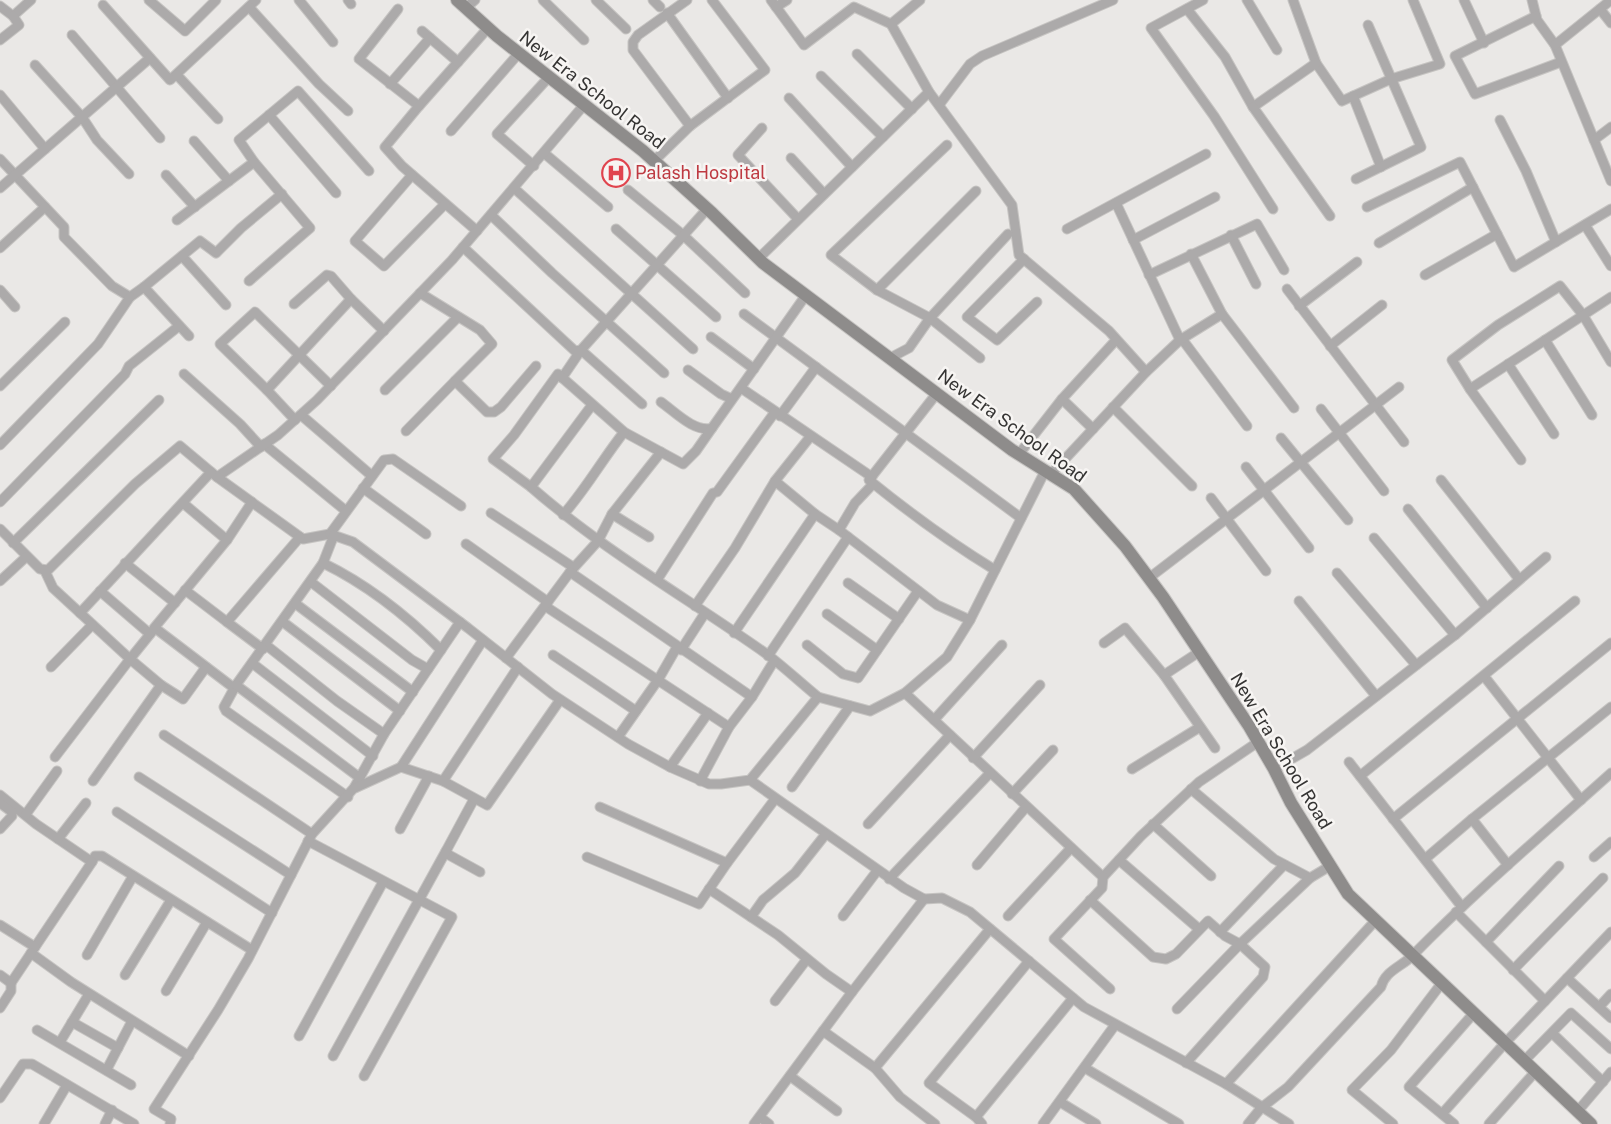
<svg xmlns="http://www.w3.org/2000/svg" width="1611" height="1124" viewBox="0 0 1611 1124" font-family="'Public Sans',sans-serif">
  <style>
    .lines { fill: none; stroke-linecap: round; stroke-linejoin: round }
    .street-casing { stroke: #c6c4c2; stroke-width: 11 }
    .secondary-casing { stroke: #c6c4c2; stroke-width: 14 }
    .street { stroke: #acaaaa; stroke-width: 9 }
    .secondary { stroke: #8e8c8b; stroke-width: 12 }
    .labels { text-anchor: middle; stroke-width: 5; stroke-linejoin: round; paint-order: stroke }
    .street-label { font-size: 18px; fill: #353433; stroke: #f7f5f3 }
    .health-label { font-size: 18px; fill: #be3a42; stroke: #f7f5f3; text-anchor: start }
  </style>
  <rect width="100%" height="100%" fill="#eae8e6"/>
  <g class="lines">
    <defs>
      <g id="street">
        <polyline points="149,0 185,31 216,0"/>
        <polyline points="299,0 333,42"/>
        <polyline points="348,0 351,4"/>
        <polyline points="543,0 584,40"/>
        <polyline points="596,0 626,29"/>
        <polyline points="653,0 660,7"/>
        <polyline points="687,0 638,35 633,42 633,50 690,126"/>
        <polyline points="771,0 804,45 854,7 891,24"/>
        <polyline points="920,0 891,24 929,92 1012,205 1019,255 1109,331 1146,372"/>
        <polyline points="1203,0 1151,28 1214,116 1273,209"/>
        <polyline points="1247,0 1277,50"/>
        <polyline points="1293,0 1316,63 1342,101 1391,79 1440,64 1413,0"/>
        <polyline points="1464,0 1484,43"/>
        <polyline points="1532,0 1537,20 1555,45 1611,181"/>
        <polyline points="103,5 170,80 256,0"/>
        <polyline points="0,6 13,16 31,0"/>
        <polyline points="249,7 319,84 348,111"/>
        <polyline points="776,7 787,0"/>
        <polyline points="466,8 475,0"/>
        <polyline points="398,9 359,59 419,106 488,28"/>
        <polyline points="1187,9 1225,57 1253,107 1316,63"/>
        <polyline points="1600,9 1611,23"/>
        <polyline points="667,13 728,98"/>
        <polyline points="1536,16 1455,56 1475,94 1561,62"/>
        <polyline points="422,31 458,62"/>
        <polyline points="72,35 160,138"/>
        <polyline points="0,40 19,25 13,16"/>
        <polyline points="1555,45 1611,0"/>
        <polyline points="857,54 912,109"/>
        <polyline points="35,65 82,117 97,140 129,174"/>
        <polyline points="177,75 218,119"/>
        <polyline points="821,76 883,137"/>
        <polyline points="390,84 430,38"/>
        <polyline points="0,95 45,149"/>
        <polyline points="1353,96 1381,167"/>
        <polyline points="789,98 852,167"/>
        <polyline points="939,105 970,64 982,56 1113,0"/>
        <polyline points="419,106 385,147 402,166 477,231"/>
        <polyline points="1253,107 1330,216"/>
        <polyline points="269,115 336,193"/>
        <polyline points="1500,120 1526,171 1556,242"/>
        <polyline points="762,128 738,155 798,219"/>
        <polyline points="451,131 519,53"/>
        <polyline points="1594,140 1611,127"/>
        <polyline points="194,141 229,181"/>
        <polyline points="947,145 831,255 877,290 930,318 980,358"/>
        <polyline points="544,153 608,207"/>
        <polyline points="791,158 824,194"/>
        <polyline points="0,159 64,227 64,237 112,286 130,297 144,287"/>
        <polyline points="654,161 690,126 765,70 712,0"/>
        <polyline points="534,166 497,134 549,77"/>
        <polyline points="166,175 195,207"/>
        <polyline points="412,175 355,241 384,266 445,204"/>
        <polyline points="1356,179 1421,147 1368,25"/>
        <polyline points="0,188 150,58"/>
        <polyline points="515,189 693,349"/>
        <polyline points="628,190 683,235 745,293"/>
        <polyline points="1116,203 1180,340"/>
        <polyline points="1367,207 1460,162 1514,267 1611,209"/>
        <polyline points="491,215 552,273 664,373"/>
        <polyline points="177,220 254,162 239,140 298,91 369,171"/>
        <polyline points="1585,225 1611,266"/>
        <polyline points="616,229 716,317"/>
        <polyline points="1067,229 1206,154"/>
        <polyline points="1231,235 1256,284"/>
        <polyline points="1133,240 1215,197"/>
        <polyline points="1379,243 1473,187"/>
        <polyline points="463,247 575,351 581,350 707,209"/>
        <polyline points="0,248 45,207"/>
        <polyline points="1191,254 1222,314 1294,408"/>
        <polyline points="182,256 226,305"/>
        <polyline points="758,259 929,92"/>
        <polyline points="1024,259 967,317 997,340 1037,302"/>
        <polyline points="1149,275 1257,224 1284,270"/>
        <polyline points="1425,275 1497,234"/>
        <polyline points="249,281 310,228 254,162"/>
        <polyline points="1287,289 1404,442"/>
        <polyline points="0,290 15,307"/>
        <polyline points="877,290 976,191"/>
        <polyline points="420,293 480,330 492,344 455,381 487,412 494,412 501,407 536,366"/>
        <polyline points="294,304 327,275 331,276 351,299"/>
        <polyline points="1299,306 1357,262"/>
        <polyline points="744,314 1021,518"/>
        <polyline points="189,336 144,287 200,241 216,253 241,228 282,194"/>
        <polyline points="711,337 754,369"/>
        <polyline points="1182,339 1247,426"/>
        <polyline points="1545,340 1592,415"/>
        <polyline points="1330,346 1382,305"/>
        <polyline points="890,358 909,348 930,318 1008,234"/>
        <polyline points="1508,364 1554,434"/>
        <polyline points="688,370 721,394 732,399"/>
        <polyline points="184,374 240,424 261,447"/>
        <polyline points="562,378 581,350 642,404"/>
        <polyline points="0,386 65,322"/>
        <polyline points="741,388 872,477"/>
        <polyline points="1470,389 1452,360 1498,325 1560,286 1583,315 1611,362"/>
        <polyline points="267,390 220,344 255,312 331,386"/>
        <polyline points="385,390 458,317"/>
        <path d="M 937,393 L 869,480 C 911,514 949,542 995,570"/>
        <polyline points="1062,399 1093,429"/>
        <path d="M 661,402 C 675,412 695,433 712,428 L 806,295"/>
        <polyline points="592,405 531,487 493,459 514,435 558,374 624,432 683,464 696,451 712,428"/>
        <polyline points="1113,407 1192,486"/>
        <polyline points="1321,409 1384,491"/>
        <polyline points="301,415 372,476"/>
        <polyline points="780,416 816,367"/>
        <polyline points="295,420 267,390 351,299 384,331"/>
        <polyline points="406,431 455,381"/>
        <polyline points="1281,438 1348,520"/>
        <polyline points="264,444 346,511"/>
        <polyline points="0,445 98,344 130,297"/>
        <polyline points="1019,454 1062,399 1116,340"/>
        <polyline points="1521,460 1470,389 1611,297"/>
        <polyline points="1246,467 1309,548"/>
        <polyline points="1051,474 1146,372 1180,340 1222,314"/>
        <polyline points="217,477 278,435 317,400 452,260 584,105"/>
        <polyline points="1441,480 1519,579"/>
        <polyline points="775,481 810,437"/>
        <polyline points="873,484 855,503 839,530 937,605 970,620"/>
        <path d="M 531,487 C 604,551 689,599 768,655 C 785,668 801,683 818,697"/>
        <polyline points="363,488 426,534"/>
        <polyline points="1211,498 1266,571"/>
        <polyline points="0,502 125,374 129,366 179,326"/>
        <polyline points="183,503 227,540"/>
        <polyline points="1408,509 1487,608"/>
        <polyline points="491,513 573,567"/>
        <polyline points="612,514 661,452"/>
        <path d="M 563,515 C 586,489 602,460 624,432"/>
        <polyline points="0,529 40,569 48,570 135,484 180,446 217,477 303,539 330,534 353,542 468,628 552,694 628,744 670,767 709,784 721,784 750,780 818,697 870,711 905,693 947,657 970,620 1045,471"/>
        <polyline points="330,534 384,460 393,459 461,506"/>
        <polyline points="334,535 323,563 236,685 224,707 226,711 348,797"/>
        <polyline points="1374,538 1455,635"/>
        <polyline points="13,543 159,400"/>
        <polyline points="466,544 548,602"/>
        <polyline points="125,563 175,603"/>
        <path d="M 323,563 C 366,584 407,616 441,650"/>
        <polyline points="45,571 53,588 130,659 155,628 230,685"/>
        <polyline points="570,572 598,541 612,514 649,537"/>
        <polyline points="1337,573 1416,665"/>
        <polyline points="1149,578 1399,387"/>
        <polyline points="657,580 713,493 717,492 775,412"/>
        <polyline points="0,581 26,557"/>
        <polyline points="311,582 412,660 428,669"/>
        <polyline points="848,583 899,619"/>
        <polyline points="185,590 227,622"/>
        <polyline points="100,591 150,634"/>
        <polyline points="1299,601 1376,696"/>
        <polyline points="296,604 413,692"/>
        <polyline points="545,606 729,727"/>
        <polyline points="695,606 735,548 775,481 815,514"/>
        <polyline points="80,613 211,472"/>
        <polyline points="827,614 877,650"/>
        <polyline points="283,622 400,711"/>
        <polyline points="154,628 227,540 252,502"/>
        <polyline points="734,633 815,514 839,530"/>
        <polyline points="1104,643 1125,628 1164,675 1199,652"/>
        <polyline points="266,645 337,701 384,734"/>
        <polyline points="807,645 843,674 858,678 918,591"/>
        <polyline points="263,649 227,622 300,537"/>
        <polyline points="681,650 705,613"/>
        <polyline points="553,655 636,711"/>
        <polyline points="768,656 848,537"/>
        <polyline points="506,658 570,572 752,697"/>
        <polyline points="252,663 373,756"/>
        <polyline points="51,667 92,625"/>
        <polyline points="1164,675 1215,748"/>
        <polyline points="1484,676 1581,800"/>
        <polyline points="236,685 360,778"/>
        <polyline points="905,693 1103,877 1141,836 1199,782 1258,742"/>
        <polyline points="934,720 1002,645"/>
        <polyline points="164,735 312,834"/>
        <polyline points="618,737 658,680 677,647"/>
        <polyline points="55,757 130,659 161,685 183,699 206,667"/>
        <polyline points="973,758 1040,685"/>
        <polyline points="1349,762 1462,907"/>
        <polyline points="401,767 483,640"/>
        <polyline points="670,767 708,713"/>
        <polyline points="1132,769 1200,727"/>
        <polyline points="1274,769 1307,750 1342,723 1455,635 1546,557"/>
        <polyline points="1360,776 1575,601"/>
        <polyline points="139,777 291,875"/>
        <polyline points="750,780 904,888 924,899 942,898 970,912 1084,1007 1226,1084 1289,1124"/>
        <polyline points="93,781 161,685"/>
        <polyline points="443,781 518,667"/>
        <polyline points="700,781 729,727 752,697 774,661"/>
        <polyline points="792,787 850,706"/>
        <polyline points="354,788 384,734 460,622"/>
        <polyline points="1191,789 1274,859 1310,878 1330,866"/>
        <polyline points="1012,794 1053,750"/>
        <polyline points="0,795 36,824 92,862 95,856 102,856 252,950"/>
        <polyline points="474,799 446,851 449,855 480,872"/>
        <polyline points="0,803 12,812 12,816 0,829"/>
        <polyline points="600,807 727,863 775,799"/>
        <polyline points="117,812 272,913"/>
        <polyline points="26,814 57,771"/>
        <polyline points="1393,819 1611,643"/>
        <polyline points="868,824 950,735"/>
        <polyline points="1153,824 1211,876"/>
        <polyline points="400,829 429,776"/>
        <polyline points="58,839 86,803"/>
        <polyline points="308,841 452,917 364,1076"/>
        <polyline points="587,857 699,904 727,863"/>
        <polyline points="1594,857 1611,842"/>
        <polyline points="1425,859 1472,819"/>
        <polyline points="1119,860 1199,929"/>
        <polyline points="92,862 31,953 71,982 189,1056"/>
        <polyline points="977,865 1026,807"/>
        <polyline points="1508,865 1472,819 1611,707"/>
        <polyline points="1103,877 1102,888 1054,939 1110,989"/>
        <polyline points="889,879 990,773"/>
        <polyline points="709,889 778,935 826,974 852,992 924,899"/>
        <polyline points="1090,900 1153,957 1166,959 1176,954 1208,921 1225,936 1240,944 1310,878"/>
        <polyline points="1456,912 1545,1001"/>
        <polyline points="843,916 877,871"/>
        <polyline points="1008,916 1071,848"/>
        <polyline points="751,917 763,900 795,873 825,835"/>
        <polyline points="0,925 35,947"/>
        <polyline points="1220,932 1284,865"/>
        <polyline points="1486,942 1559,866"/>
        <polyline points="87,955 133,876"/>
        <polyline points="1513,970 1603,878"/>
        <polyline points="0,975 11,983 31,953"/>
        <polyline points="125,975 171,900"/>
        <polyline points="1567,978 1611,932"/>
        <polyline points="166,991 207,922"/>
        <polyline points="775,1001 807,959"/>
        <polyline points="1599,1007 1611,994"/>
        <polyline points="0,1008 11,991 11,983"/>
        <polyline points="1177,1009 1240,944 1265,967 1263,977 1186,1063"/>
        <polyline points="72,1022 118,1048"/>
        <polyline points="37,1030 131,1085"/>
        <polyline points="823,1031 875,1068 990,929"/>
        <polyline points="1552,1033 1603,1082"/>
        <polyline points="299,1036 383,882"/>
        <polyline points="60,1042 89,994"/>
        <polyline points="333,1056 446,851"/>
        <polyline points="1524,1061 1571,1013 1611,1049"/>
        <polyline points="875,1068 900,1097 935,1124"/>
        <polyline points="1085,1068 1179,1124"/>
        <polyline points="107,1069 132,1021"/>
        <polyline points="790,1076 837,1111"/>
        <polyline points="1226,1084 1375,921"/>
        <polyline points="0,1098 23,1064 32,1064 134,1124"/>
        <polyline points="1060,1102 1096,1124"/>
        <polyline points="1577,1112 1611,1072"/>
        <polyline points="1442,1114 1505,1043 1567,978 1611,1018"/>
        <polyline points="760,1117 769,1124"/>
        <polyline points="976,1117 1073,998"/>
        <polyline points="44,1124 67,1085"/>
        <polyline points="105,1124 112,1110"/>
        <polyline points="170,1124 171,1119 154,1109 218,1010 248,959 312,834 353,789 401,767 443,781 487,805 560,700"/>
        <polyline points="754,1124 852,992"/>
        <polyline points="982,1124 976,1117 929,1083 1029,961"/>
        <polyline points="1043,1124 1115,1025"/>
        <path d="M 1248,1124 L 1261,1108 L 1288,1087 L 1381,987 C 1385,971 1401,967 1412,956 C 1475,892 1544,833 1611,773"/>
        <polyline points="1393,1124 1352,1090 1391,1050 1441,984"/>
        <polyline points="1454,1124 1409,1087 1473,1014"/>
        <polyline points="1489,1124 1535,1072"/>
      </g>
      <polyline id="secondary" points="457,0 497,36 643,151 712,213 763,263 1012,450 1074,489 1125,546 1163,597 1249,726 1274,769 1291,803 1348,894 1591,1124"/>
    </defs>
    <!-- street casing -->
    <use href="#street" class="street-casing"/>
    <!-- secondary casing -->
    <use href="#secondary" class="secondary-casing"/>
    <!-- street -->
    <use href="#street" class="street"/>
    <!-- secondary -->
    <use href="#secondary" class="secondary"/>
  </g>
  <!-- icons -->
  <defs>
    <symbol id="hospital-ring" viewBox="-11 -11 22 22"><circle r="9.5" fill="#f7f5f3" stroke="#e0444e" stroke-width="1.5"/><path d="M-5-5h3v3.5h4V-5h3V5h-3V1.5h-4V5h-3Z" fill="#e0444e"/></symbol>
  </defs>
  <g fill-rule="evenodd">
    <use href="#hospital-ring" x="600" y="157" width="32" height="32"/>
  </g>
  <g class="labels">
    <!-- street labels -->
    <g class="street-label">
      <text transform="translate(592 90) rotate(38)" y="6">New Era School Road</text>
      <text transform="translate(1012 426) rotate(36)" y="6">New Era School Road</text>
      <text transform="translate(1281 751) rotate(59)" y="6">New Era School Road</text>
    </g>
    <!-- health labels -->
    <g class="health-label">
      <text x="635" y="179">Palash Hospital</text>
    </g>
  </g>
</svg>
